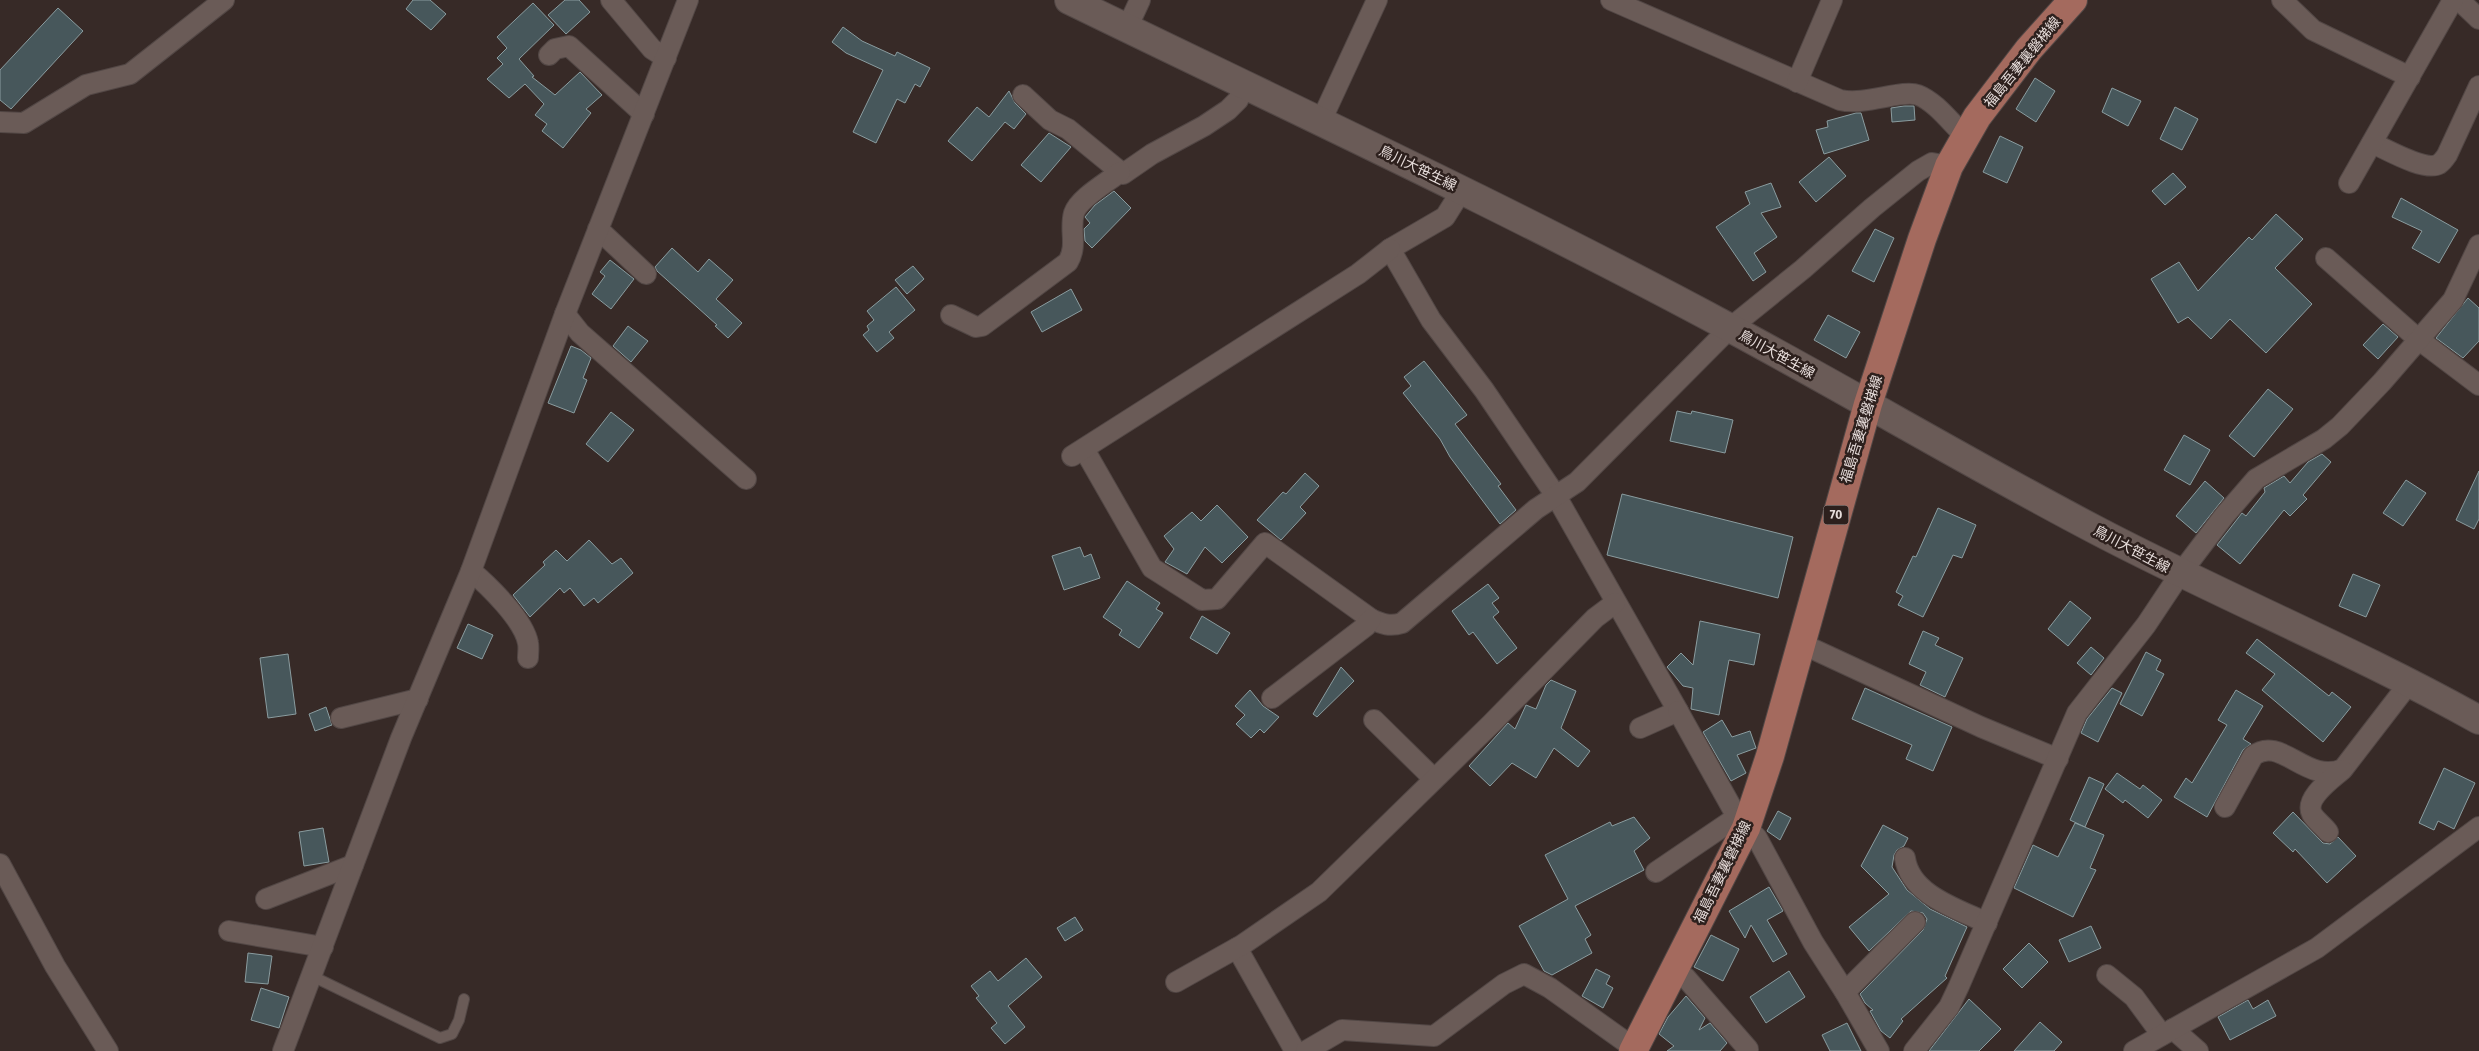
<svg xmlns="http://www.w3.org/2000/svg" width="2479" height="1051" viewBox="0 0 2479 1051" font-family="'Fira Sans','Noto Sans JP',sans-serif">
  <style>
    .building { fill: #47575b; stroke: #8a9c9f }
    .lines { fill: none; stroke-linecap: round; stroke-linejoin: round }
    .lane-casing { stroke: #524745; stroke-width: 12 }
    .street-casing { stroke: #524745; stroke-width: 22 }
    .secondary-casing { stroke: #524745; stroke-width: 30 }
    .primary-casing { stroke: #524745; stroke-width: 30 }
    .lane { stroke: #6a5b57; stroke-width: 10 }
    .street { stroke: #6a5b57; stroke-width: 20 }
    .secondary { stroke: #6a5b57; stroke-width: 28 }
    .primary { stroke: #a46a5e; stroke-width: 28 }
    .labels { text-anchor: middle; stroke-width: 5; stroke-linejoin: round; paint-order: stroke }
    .shield { fill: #2d201d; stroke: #afa4a2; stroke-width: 1 }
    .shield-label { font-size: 12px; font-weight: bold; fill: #e7dddb }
    .street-label { font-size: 14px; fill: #e7dddb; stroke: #2d201d }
  </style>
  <rect width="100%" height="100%" fill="#372a27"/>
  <!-- building -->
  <g class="building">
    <polygon points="413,0 430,0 446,14 431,30 406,9"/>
    <polygon points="565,0 579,0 590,12 566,34 548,15"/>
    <polygon points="533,3 554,25 519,59 534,76 532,77 555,95 580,72 602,95 586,109 591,113 563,148 542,131 547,124 535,115 544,104 525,84 509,98 487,79 503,64 497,58 507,48 497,37"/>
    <polygon points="58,8 83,31 11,109 0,100 0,70"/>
    <polygon points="843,27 862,41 895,56 897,52 930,68 920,87 915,84 905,103 897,99 876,143 853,132 883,70 846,53 832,42"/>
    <polygon points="2035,78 2055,91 2036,122 2016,109"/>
    <polygon points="2112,88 2141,101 2128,126 2102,112"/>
    <polygon points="1009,91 1015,103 1026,114 1014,129 1005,122 972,161 948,141 977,107 989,117"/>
    <polygon points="1904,106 1914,106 1915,120 1892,122 1891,108"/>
    <polygon points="2175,107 2198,119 2182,150 2160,139"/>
    <polygon points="1856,113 1861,113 1869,140 1824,154 1816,130 1828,127 1827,121"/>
    <polygon points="1049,133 1071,147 1041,182 1021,165"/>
    <polygon points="2000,136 2023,147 2007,183 1983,172"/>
    <polygon points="1829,157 1846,176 1816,202 1799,182"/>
    <polygon points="2173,173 2186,187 2165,205 2152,191"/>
    <polygon points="1771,183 1781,207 1761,213 1777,237 1754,253 1766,272 1753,281 1716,227 1750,204 1745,192"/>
    <polygon points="1114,191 1131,208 1092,248 1085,241 1084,229 1090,223 1085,217 1095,205"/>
    <polygon points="2401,198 2458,230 2439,263 2412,248 2422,231 2392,217"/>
    <polygon points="2276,214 2303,239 2275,268 2312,304 2266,353 2230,319 2211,339 2188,317 2178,323 2151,279 2179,262 2198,291 2249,237 2252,240"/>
    <polygon points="1875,229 1894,238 1874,282 1852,271"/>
    <polygon points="672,248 698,272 709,259 733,280 716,299 742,323 728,338 715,326 717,325 657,271 655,267"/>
    <polygon points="610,260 634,279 611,309 592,294 605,276 600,272"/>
    <polygon points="913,266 924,279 907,294 895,280"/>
    <polygon points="896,287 915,310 889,332 894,338 877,352 863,335 869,330 867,326 874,320 867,311"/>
    <polygon points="1071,289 1082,310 1042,332 1031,312"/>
    <polygon points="2468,298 2479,308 2479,341 2463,358 2436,338"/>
    <polygon points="1828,315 1860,332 1846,358 1814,340"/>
    <polygon points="2383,324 2398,337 2378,359 2363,345"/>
    <polygon points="628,326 648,341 631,362 613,346"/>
    <polygon points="571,346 581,350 591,358 583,378 587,380 574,413 548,403"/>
    <polygon points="1424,361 1467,415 1455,424 1501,484 1498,486 1516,510 1500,524 1450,457 1440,439 1403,393 1411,386 1404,377"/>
    <polygon points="2268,389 2293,409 2254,457 2229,436"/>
    <polygon points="1677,411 1691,414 1692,411 1733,420 1725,453 1670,441"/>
    <polygon points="611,412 634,430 608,462 586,444"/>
    <polygon points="2184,435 2210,450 2190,485 2164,470"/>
    <polygon points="2322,454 2331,462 2303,495 2307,499 2290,516 2284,510 2240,564 2217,545 2242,513 2246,516 2265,492 2264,488 2284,476 2290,483 2308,462"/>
    <polygon points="2479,471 2479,519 2474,529 2456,520"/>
    <polygon points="1305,473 1319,486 1300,507 1306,513 1281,540 1257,520 1283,492 1286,494"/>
    <polygon points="2406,480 2426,493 2403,526 2383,513"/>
    <polygon points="2205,481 2224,498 2196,533 2176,516"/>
    <polygon points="1622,494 1793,537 1778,598 1607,555"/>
    <polygon points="1217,505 1248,537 1222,563 1205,547 1187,574 1165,562 1174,549 1164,536 1192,512 1201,521"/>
    <polygon points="1938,508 1976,525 1962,558 1953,555 1923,617 1898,605 1903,596 1896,592 1913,556 1916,557"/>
    <polygon points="589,540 612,564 621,558 633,573 598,603 594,598 584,606 570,588 564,593 560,588 530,617 513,595 545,565 543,562 556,550 567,561"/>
    <polygon points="1080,547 1084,557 1091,554 1100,578 1064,590 1052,556"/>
    <polygon points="2353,574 2380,585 2366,617 2339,606"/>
    <polygon points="1127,581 1160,603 1156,609 1163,613 1139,648 1119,635 1122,630 1103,617"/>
    <polygon points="1488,584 1499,598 1492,603 1499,612 1493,617 1517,648 1497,664 1473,632 1469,635 1452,611"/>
    <polygon points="2070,601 2091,618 2068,646 2048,629"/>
    <polygon points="1202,616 1230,633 1217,654 1190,638"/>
    <polygon points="1700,621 1760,634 1754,665 1729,660 1719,715 1691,709 1693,688 1683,686 1667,667 1681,653 1693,665"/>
    <polygon points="468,624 493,635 482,659 457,648"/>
    <polygon points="1923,631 1939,638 1935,645 1963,658 1945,697 1920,685 1926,672 1909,664"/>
    <polygon points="2257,639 2329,696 2332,692 2351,707 2323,742 2262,690 2275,674 2246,653"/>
    <polygon points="2091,647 2104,658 2091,675 2077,663"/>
    <polygon points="2146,652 2161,660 2156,670 2164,674 2142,716 2120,704"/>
    <polygon points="288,654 296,714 268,718 260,658"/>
    <polygon points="1341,667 1354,681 1317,717 1313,714"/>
    <polygon points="1551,680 1576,691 1561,728 1590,751 1578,767 1554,748 1536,778 1512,763 1490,786 1469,766 1508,723 1515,729 1526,705 1536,709 1546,685"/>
    <polygon points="1865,688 1952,727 1933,771 1906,759 1912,745 1852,719"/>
    <polygon points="2112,688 2122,693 2098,742 2081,733 2087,719"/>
    <polygon points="1250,690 1263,706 1279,717 1264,733 1260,729 1251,738 1236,724 1245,715 1235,706"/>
    <polygon points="2236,690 2263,706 2243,739 2251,744 2243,750 2207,817 2174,797 2186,778 2192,783 2227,725 2218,720"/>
    <polygon points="326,707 332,725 315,731 309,714"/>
    <polygon points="1722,720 1732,737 1750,731 1756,748 1737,755 1746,773 1731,781 1703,732"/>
    <polygon points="2444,768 2475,783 2454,829 2438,821 2434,830 2419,823"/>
    <polygon points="2117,773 2140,789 2143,785 2162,800 2148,818 2125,800 2123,803 2105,789"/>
    <polygon points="2089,777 2104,784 2085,827 2070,820"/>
    <polygon points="1778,811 1791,818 1780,840 1767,831"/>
    <polygon points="2293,812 2323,843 2330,844 2338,837 2356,856 2327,883 2295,849 2293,852 2273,833"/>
    <polygon points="1634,817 1650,838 1634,851 1644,870 1575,906 1591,935 1585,939 1592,953 1552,975 1544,971 1519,926 1568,899 1545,855 1610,822 1612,826"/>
    <polygon points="2075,823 2104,835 2090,868 2096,870 2073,917 2014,888 2033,845 2058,857"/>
    <polygon points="1883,825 1908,838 1904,846 1897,850 1894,855 1892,867 1907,890 1930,909 1967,927 1945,976 1947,978 1901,1019 1903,1021 1890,1038 1881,1031 1870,1011 1873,1010 1865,1003 1860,994 1923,930 1927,919 1923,913 1911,911 1869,951 1849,927 1889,894 1861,866"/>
    <polygon points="323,828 329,862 304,866 299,832"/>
    <polygon points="1769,887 1783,911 1767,920 1787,954 1773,962 1751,925 1745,938 1729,911"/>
    <polygon points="1075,917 1083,930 1065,941 1057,928"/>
    <polygon points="2091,926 2101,948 2069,962 2059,940"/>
    <polygon points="1711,935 1739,949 1723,981 1694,967"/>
    <polygon points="2029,943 2048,962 2022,988 2003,969"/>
    <polygon points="248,953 272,956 268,984 245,982"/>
    <polygon points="1026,958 1042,977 1008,1006 1025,1027 1005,1044 991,1028 997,1023 976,998 979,996 971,986 990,971 998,981"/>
    <polygon points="1596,969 1610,976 1606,984 1613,988 1603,1008 1582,996"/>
    <polygon points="1789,971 1805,997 1766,1023 1750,997"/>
    <polygon points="261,988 289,997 279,1028 251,1020"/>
    <polygon points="1686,996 1705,1018 1699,1030 1710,1023 1727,1043 1720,1051 1667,1051 1674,1046 1659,1034 1668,1017"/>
    <polygon points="1969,999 2001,1029 1979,1051 1929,1051"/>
    <polygon points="2248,1000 2253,1009 2268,1000 2276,1016 2230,1040 2218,1017"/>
    <polygon points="2040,1022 2062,1042 2054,1051 2014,1051"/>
    <polygon points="1847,1023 1861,1051 1830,1051 1822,1035"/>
  </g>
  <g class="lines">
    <defs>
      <polyline id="lane" points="312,976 440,1038 452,1034 459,1020 464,999"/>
      <g id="street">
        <polyline points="611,0 652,49 666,58"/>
        <path d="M 1611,0 L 1840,100 C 1865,106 1902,89 1918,95 C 1936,102 1951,123 1965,136"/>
        <polyline points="2282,0 2313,30 2410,77"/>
        <polyline points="2459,0 2479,19"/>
        <polyline points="1127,28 1140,0"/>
        <polyline points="549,55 555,49 569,46 644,114"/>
        <polyline points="1797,82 1832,0"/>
        <polyline points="1023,95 1050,120 1068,129 1123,174 1152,154 1204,126 1228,110 1238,100 1245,85"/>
        <polyline points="1321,121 1377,0"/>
        <polyline points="0,122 24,123 86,85 130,74 224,0"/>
        <path d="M 2372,143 C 2386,149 2425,172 2439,164 C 2442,162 2445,158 2447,155 L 2479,86"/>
        <polyline points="2349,183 2453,0"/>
        <polyline points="1462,190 1445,217 1390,249 1431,320 1484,390 1556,496 1678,711 1640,728"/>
        <polyline points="598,229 646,274"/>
        <polyline points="2326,258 2418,339 2479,385"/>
        <polyline points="565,314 580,333 746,479"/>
        <path d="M 951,315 L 976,327 L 982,326 L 1068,262 C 1078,245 1069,230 1074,213 C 1079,198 1108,182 1120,172"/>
        <path d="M 1084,449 L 1152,568 L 1196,596 L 1202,600 L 1217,599 L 1265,543 L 1371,619 C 1382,624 1390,627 1402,623 L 1536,509 L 1577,482 L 1730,328 L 1803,269 L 1872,208 L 1918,171 L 1932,163 L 1949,166"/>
        <polyline points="1072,456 1358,274 1390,249"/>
        <path d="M 471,571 C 488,585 524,620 528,643 C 529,648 528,653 528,658"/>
        <polyline points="1800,643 1981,727 2058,759"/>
        <polyline points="1272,698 1366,626 1371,619"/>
        <polyline points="1678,711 1737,817 1757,838 1813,942 1845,992 1879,1051"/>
        <polyline points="341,718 418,699"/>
        <polyline points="1374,720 1434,779"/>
        <path d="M 2225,807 L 2253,756 C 2281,734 2306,785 2343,769 L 2410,682"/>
        <path d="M 2328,832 C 2324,826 2316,821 2312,814 C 2304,798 2332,779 2342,770"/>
        <path d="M 1905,858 C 1910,895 1958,909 1987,923"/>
        <polyline points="0,864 55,966 108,1051"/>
        <polyline points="1656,872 1737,817"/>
        <polyline points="266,899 353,865"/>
        <polyline points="229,931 323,947"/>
        <polyline points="1237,948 1295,1051"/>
        <polyline points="1673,969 1686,978 1748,1049"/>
        <polyline points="2107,975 2134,997 2162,1035"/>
        <polyline points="1176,982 1242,945 1319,892 1491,724 1595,618 1615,603"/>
        <polyline points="1845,992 1915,922"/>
        <polyline points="2173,1029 2198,1051"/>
        <polyline points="283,1051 401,738 471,571 565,314 688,0"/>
        <polyline points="1306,1051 1342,1030 1434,1036 1504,984 1524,974 1550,988 1634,1048"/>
        <polyline points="1914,1051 1949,1007 1959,986 2077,713 2146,625 2180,574 2224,516 2256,479 2324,439 2340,426 2382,382 2453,300 2479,245"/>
        <polyline points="2134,1051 2317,948 2479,827"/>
      </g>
      <path id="secondary" d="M 1069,0 C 1291,108 1515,212 1732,329 C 1853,394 1972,465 2094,529 C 2221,596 2354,650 2479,720"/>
      <polyline id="primary" points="1633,1051 1746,828 1770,756 1868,404 1922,239 1949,166 1977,117 2029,49 2073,0"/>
    </defs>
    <!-- lane casing -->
    <use href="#lane" class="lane-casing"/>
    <!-- street casing -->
    <use href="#street" class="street-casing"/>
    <!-- secondary casing -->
    <use href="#secondary" class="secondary-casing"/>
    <!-- primary casing -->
    <use href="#primary" class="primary-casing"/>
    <!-- lane -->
    <use href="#lane" class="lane"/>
    <!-- street -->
    <use href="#street" class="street"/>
    <!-- secondary -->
    <use href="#secondary" class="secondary"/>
    <!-- primary -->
    <use href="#primary" class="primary"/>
  </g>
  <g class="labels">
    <!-- shield labels -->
    <rect class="shield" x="1823.5" y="505.5" width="25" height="19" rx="4"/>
    <g class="shield-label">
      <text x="1836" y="519">70</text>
    </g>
    <!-- street labels -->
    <g class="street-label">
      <text transform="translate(2022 62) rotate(-51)" y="5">福島吾妻裏磐梯線</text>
      <text transform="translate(1418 168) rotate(26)" y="5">鳥川大笹生線</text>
      <text transform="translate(1777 354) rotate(29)" y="5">鳥川大笹生線</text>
      <text transform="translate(1861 429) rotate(-73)" y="5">福島吾妻裏磐梯線</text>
      <text transform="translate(2132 549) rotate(28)" y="5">鳥川大笹生線</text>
      <text transform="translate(1722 872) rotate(-64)" y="5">福島吾妻裏磐梯線</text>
    </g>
  </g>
</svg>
